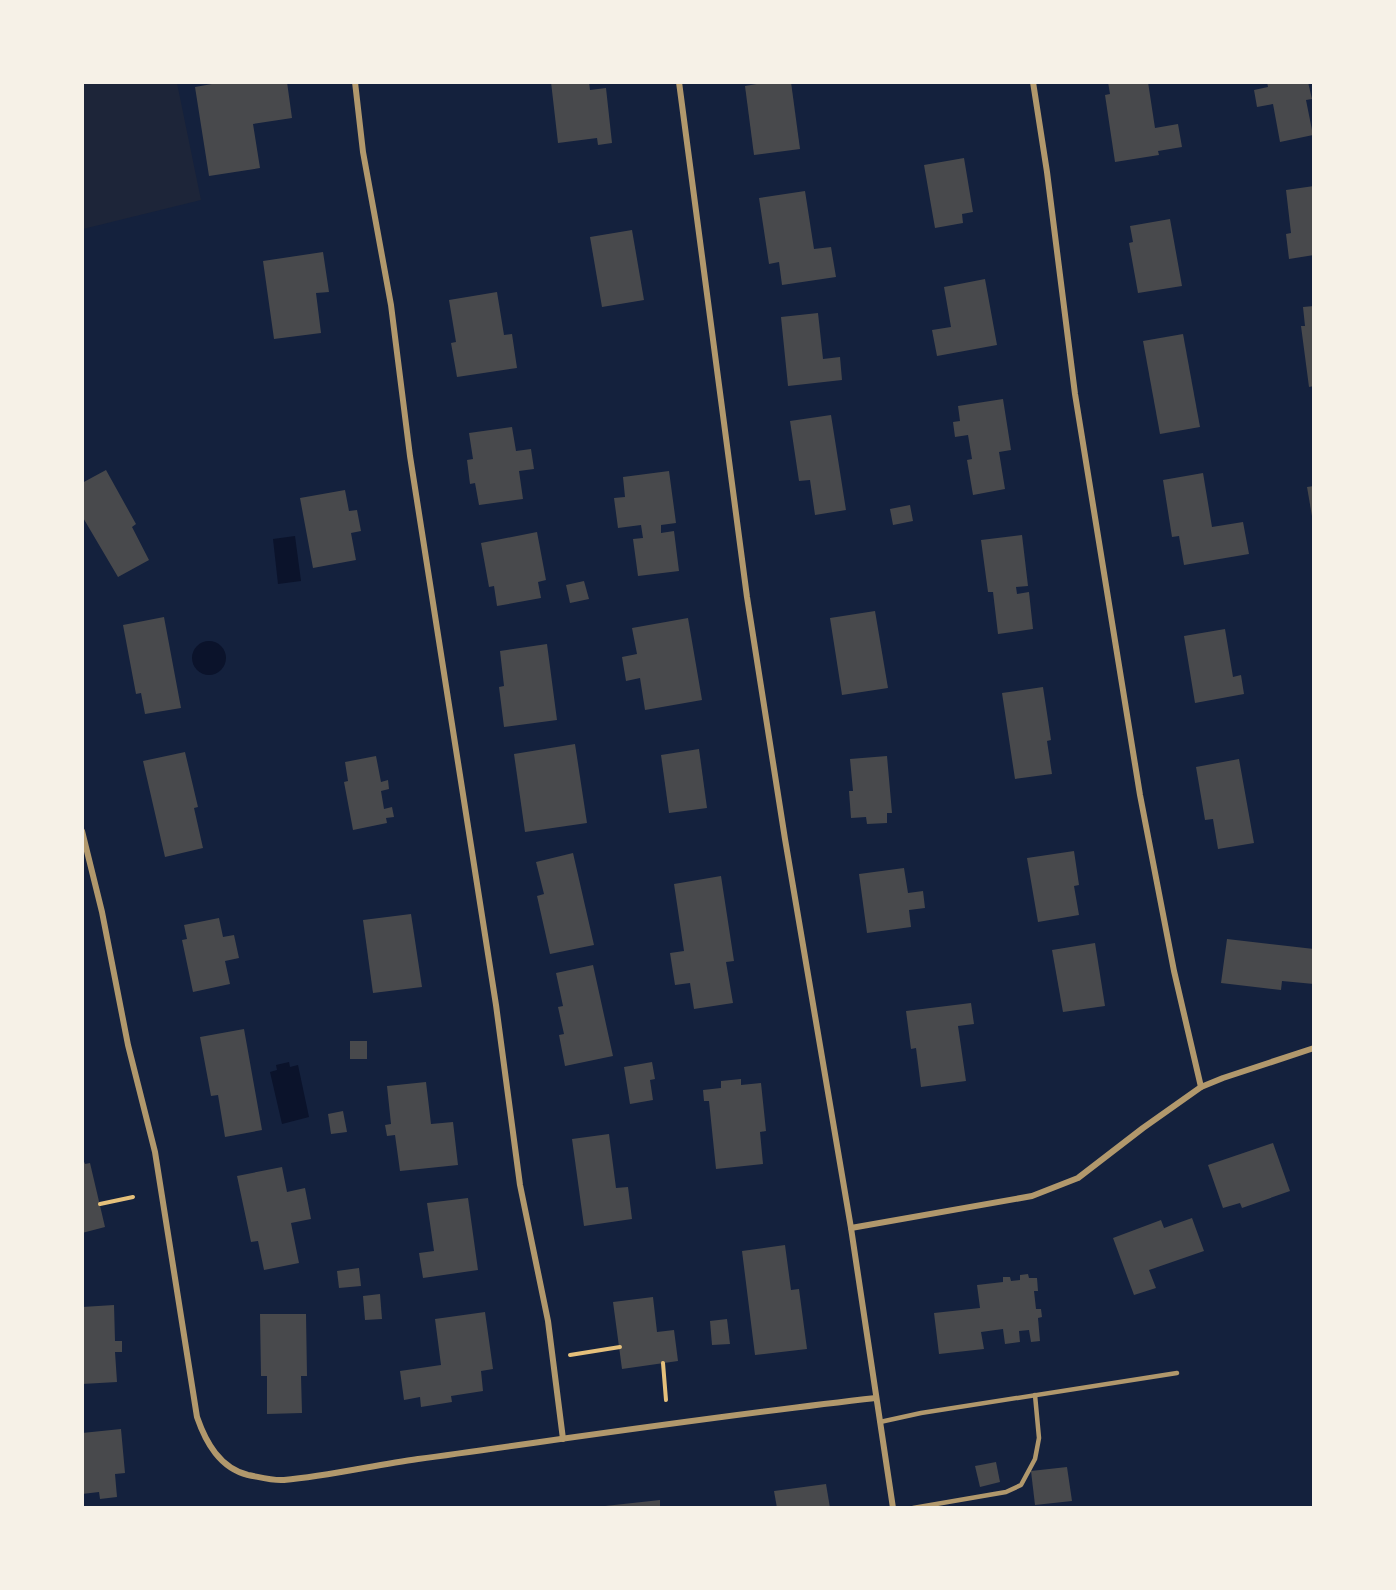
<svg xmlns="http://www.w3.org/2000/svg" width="1396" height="1590" viewBox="0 0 1396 1590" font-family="'Work Sans',sans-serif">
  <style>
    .green { fill: #1d2539 }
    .water { fill: #0b132b }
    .building { fill: #48494c }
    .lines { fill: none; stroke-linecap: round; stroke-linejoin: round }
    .path { stroke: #e5c07b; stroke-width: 4 }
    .service { stroke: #b1986c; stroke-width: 4.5 }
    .minor { stroke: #b1986c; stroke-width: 6 }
  </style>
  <rect width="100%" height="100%" fill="#14213d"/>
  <!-- green -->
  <polygon class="green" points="82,83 177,83 201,200 83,229"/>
  <!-- water -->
  <g class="water">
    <polygon points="295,536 301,581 278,584 273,539"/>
    <circle cx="209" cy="658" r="17"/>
    <polygon points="289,1062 290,1067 298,1065 309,1117 282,1124 270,1072 277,1070 276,1065"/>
  </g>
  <!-- building -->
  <g class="building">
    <polygon points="223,82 287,82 292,118 253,124 260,168 209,176 195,87"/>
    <polygon points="551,82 589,82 590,90 606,88 612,143 598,145 597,138 558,143"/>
    <polygon points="768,82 791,82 800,149 754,155 745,86"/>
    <polygon points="1108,82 1148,82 1155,128 1178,124 1182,147 1158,151 1159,155 1115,162 1105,95 1110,94"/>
    <polygon points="1267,82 1308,82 1312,99 1306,100 1313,135 1280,142 1273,104 1257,107 1254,90 1268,87"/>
    <polygon points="964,158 973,212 962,214 963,223 935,228 924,165"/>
    <polygon points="1314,186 1314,255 1289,259 1286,234 1291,233 1286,190"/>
    <polygon points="805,191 814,249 831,247 836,277 782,285 779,262 769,264 759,198"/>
    <polygon points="1170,219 1182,286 1138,293 1129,243 1133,242 1130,226"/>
    <polygon points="632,230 644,300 602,307 590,237"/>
    <polygon points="323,252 329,292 316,293 321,333 274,339 263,261"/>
    <polygon points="985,279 997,345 937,356 932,330 951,327 944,287"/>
    <polygon points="497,292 504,335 512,334 517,368 457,377 451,343 456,342 449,300"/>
    <polygon points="1314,306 1314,386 1309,387 1301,326 1305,326 1303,307"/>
    <polygon points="818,313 823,359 840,357 842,380 788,386 781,317"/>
    <polygon points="1183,334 1200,427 1160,434 1143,341"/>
    <polygon points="1003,399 1011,450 999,452 1005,489 973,495 967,460 972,459 968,435 955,437 953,422 960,421 958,406"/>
    <polygon points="831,415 846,510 815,515 810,480 799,481 790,421"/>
    <polygon points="512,427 516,451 531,449 534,469 519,471 523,499 479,505 475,483 470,484 467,460 473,459 469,433"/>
    <polygon points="106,470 136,524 132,527 149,560 118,577 82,516 82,483"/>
    <polygon points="669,471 676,523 661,525 661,533 674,531 679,571 638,576 633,539 643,538 641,525 618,528 614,498 625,497 623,477"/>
    <polygon points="1203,473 1212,527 1243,522 1249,554 1184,565 1179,536 1172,537 1163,480"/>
    <polygon points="1314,486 1314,516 1312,516 1307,487"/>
    <polygon points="345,490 349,511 357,510 361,531 351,533 356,560 313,568 300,498"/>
    <polygon points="910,505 913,521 893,525 890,509"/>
    <polygon points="537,532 546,580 538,582 541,598 497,606 494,586 489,587 481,543"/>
    <polygon points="1022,535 1028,586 1016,587 1017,594 1029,592 1033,629 998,634 993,592 988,592 981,540"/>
    <polygon points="584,581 589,599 570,603 566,585"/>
    <polygon points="875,611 888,688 842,695 830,618"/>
    <polygon points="164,617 181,708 145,714 141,693 136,694 123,625"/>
    <polygon points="688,618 702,700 645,710 640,678 626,681 622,657 637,654 632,628"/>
    <polygon points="1225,629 1233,677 1241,675 1244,694 1195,703 1184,636"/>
    <polygon points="547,644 557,720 504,727 499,687 504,686 500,651"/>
    <polygon points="1043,687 1051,740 1047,741 1052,774 1015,779 1002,693"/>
    <polygon points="575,744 587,823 525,832 514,754"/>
    <polygon points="699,749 707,808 669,813 661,755"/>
    <polygon points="185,752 198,807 194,808 203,848 165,857 143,761"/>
    <polygon points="376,756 381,782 388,780 389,789 381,791 384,809 392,807 394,817 386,818 387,823 353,830 344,782 348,781 345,762"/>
    <polygon points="887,756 892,813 887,813 887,823 867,824 866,817 851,818 849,791 853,791 850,759"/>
    <polygon points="1239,759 1254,843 1218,849 1213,819 1205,820 1196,767"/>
    <polygon points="1074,851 1079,885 1074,886 1079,915 1038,922 1027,858"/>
    <polygon points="573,853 594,945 550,954 537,896 544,894 536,862"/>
    <polygon points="904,868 908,893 923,891 925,908 909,910 911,927 867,933 859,874"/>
    <polygon points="721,876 734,961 726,962 733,1003 694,1009 690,983 675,985 670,953 684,951 674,884"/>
    <polygon points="411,914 422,987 373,993 363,920"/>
    <polygon points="219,918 223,937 234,935 239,958 225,961 230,984 193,992 182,940 187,939 184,925"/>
    <polygon points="1227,939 1314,949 1314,984 1282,981 1281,990 1221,983"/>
    <polygon points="1095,943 1105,1006 1063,1012 1052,950"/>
    <polygon points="593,965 613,1056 565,1066 559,1035 564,1034 558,1007 563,1006 556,973"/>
    <polygon points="971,1003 974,1024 958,1026 966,1081 921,1087 916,1048 911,1049 906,1011"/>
    <polygon points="244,1029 262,1130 225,1137 218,1095 211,1096 200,1037"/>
    <rect x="350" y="1041" width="17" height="18"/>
    <polygon points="652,1062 655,1079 650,1080 653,1100 630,1104 624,1067"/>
    <polygon points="741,1079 741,1085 761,1083 766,1131 760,1132 763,1164 716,1169 709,1101 704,1101 703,1090 721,1088 721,1081"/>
    <polygon points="426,1082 431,1124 453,1122 458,1165 400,1171 395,1135 387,1136 385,1125 391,1124 387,1086"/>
    <polygon points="343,1111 347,1132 331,1134 328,1114"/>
    <polygon points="609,1134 616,1188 628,1187 632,1219 584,1226 572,1139"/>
    <polygon points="1273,1143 1290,1191 1242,1208 1240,1203 1223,1208 1208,1165"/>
    <polygon points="82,1157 85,1164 90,1163 105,1227 82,1233"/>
    <polygon points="282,1167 287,1192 305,1188 311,1219 291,1223 299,1263 264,1270 258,1241 251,1242 237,1176"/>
    <polygon points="468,1198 478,1270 423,1278 419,1253 434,1251 427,1203"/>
    <polygon points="1192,1218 1204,1251 1149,1270 1156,1288 1134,1295 1113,1238 1161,1220 1164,1228"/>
    <polygon points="785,1245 791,1290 799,1289 807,1349 755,1355 742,1251"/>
    <polygon points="359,1268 361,1286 339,1288 337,1271"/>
    <polygon points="1028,1274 1029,1278 1037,1278 1038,1291 1034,1291 1036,1309 1041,1309 1042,1317 1038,1318 1040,1341 1031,1342 1029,1330 1019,1331 1020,1342 1005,1344 1003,1329 981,1332 984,1349 939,1354 934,1313 980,1308 977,1285 1003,1282 1003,1277 1010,1277 1011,1281 1020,1280 1020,1275"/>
    <polygon points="380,1294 382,1319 365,1320 363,1296"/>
    <polygon points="653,1297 657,1332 674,1330 678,1361 622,1369 613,1302"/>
    <polygon points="114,1305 115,1341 122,1341 122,1352 115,1352 117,1382 82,1384 82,1307"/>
    <polygon points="485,1312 493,1369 481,1371 483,1391 451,1396 452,1402 421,1407 420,1397 404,1400 400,1371 441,1365 435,1319"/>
    <polygon points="260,1314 306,1314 307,1376 301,1376 302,1413 267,1414 267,1376 261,1376"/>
    <polygon points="727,1319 730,1344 712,1345 710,1321"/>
    <polygon points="121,1429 125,1473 115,1474 117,1497 100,1499 99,1492 82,1494 82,1433"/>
    <polygon points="996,1462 1000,1482 980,1487 975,1466"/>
    <polygon points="1067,1467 1072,1501 1035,1505 1031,1471"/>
    <polygon points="826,1484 830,1508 777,1508 774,1491"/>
    <polygon points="660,1500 660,1508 605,1508 605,1506"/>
  </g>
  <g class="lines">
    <!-- path -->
    <g class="path">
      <polyline points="100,1204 133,1197"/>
      <polyline points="570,1355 620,1347"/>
      <polyline points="663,1363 666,1400"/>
    </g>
    <!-- service -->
    <g class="service">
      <polyline points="880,1422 921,1413 1177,1373"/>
      <polyline points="913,1508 1006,1492 1021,1485 1035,1459 1039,1438 1035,1395"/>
    </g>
    <!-- minor -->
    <g class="minor">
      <polyline points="355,82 363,152 391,305 410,456 496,1005 520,1185 548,1321 563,1439"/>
      <polyline points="679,82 747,597 785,839 851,1228 893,1508"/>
      <polyline points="1033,82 1047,172 1075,394 1140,795 1174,971 1201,1087"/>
      <path d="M 82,831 L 102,912 L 128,1045 L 155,1152 L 197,1417 C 206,1443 220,1468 248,1475 C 259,1477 273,1481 284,1480 C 329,1476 374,1465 418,1459 C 571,1438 723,1415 876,1398"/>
      <polyline points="851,1228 1032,1196 1078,1178 1143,1128 1201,1087 1223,1078 1314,1048"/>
    </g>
  </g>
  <!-- border -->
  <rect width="1396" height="1590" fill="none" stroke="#f6f1e7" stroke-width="168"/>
</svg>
